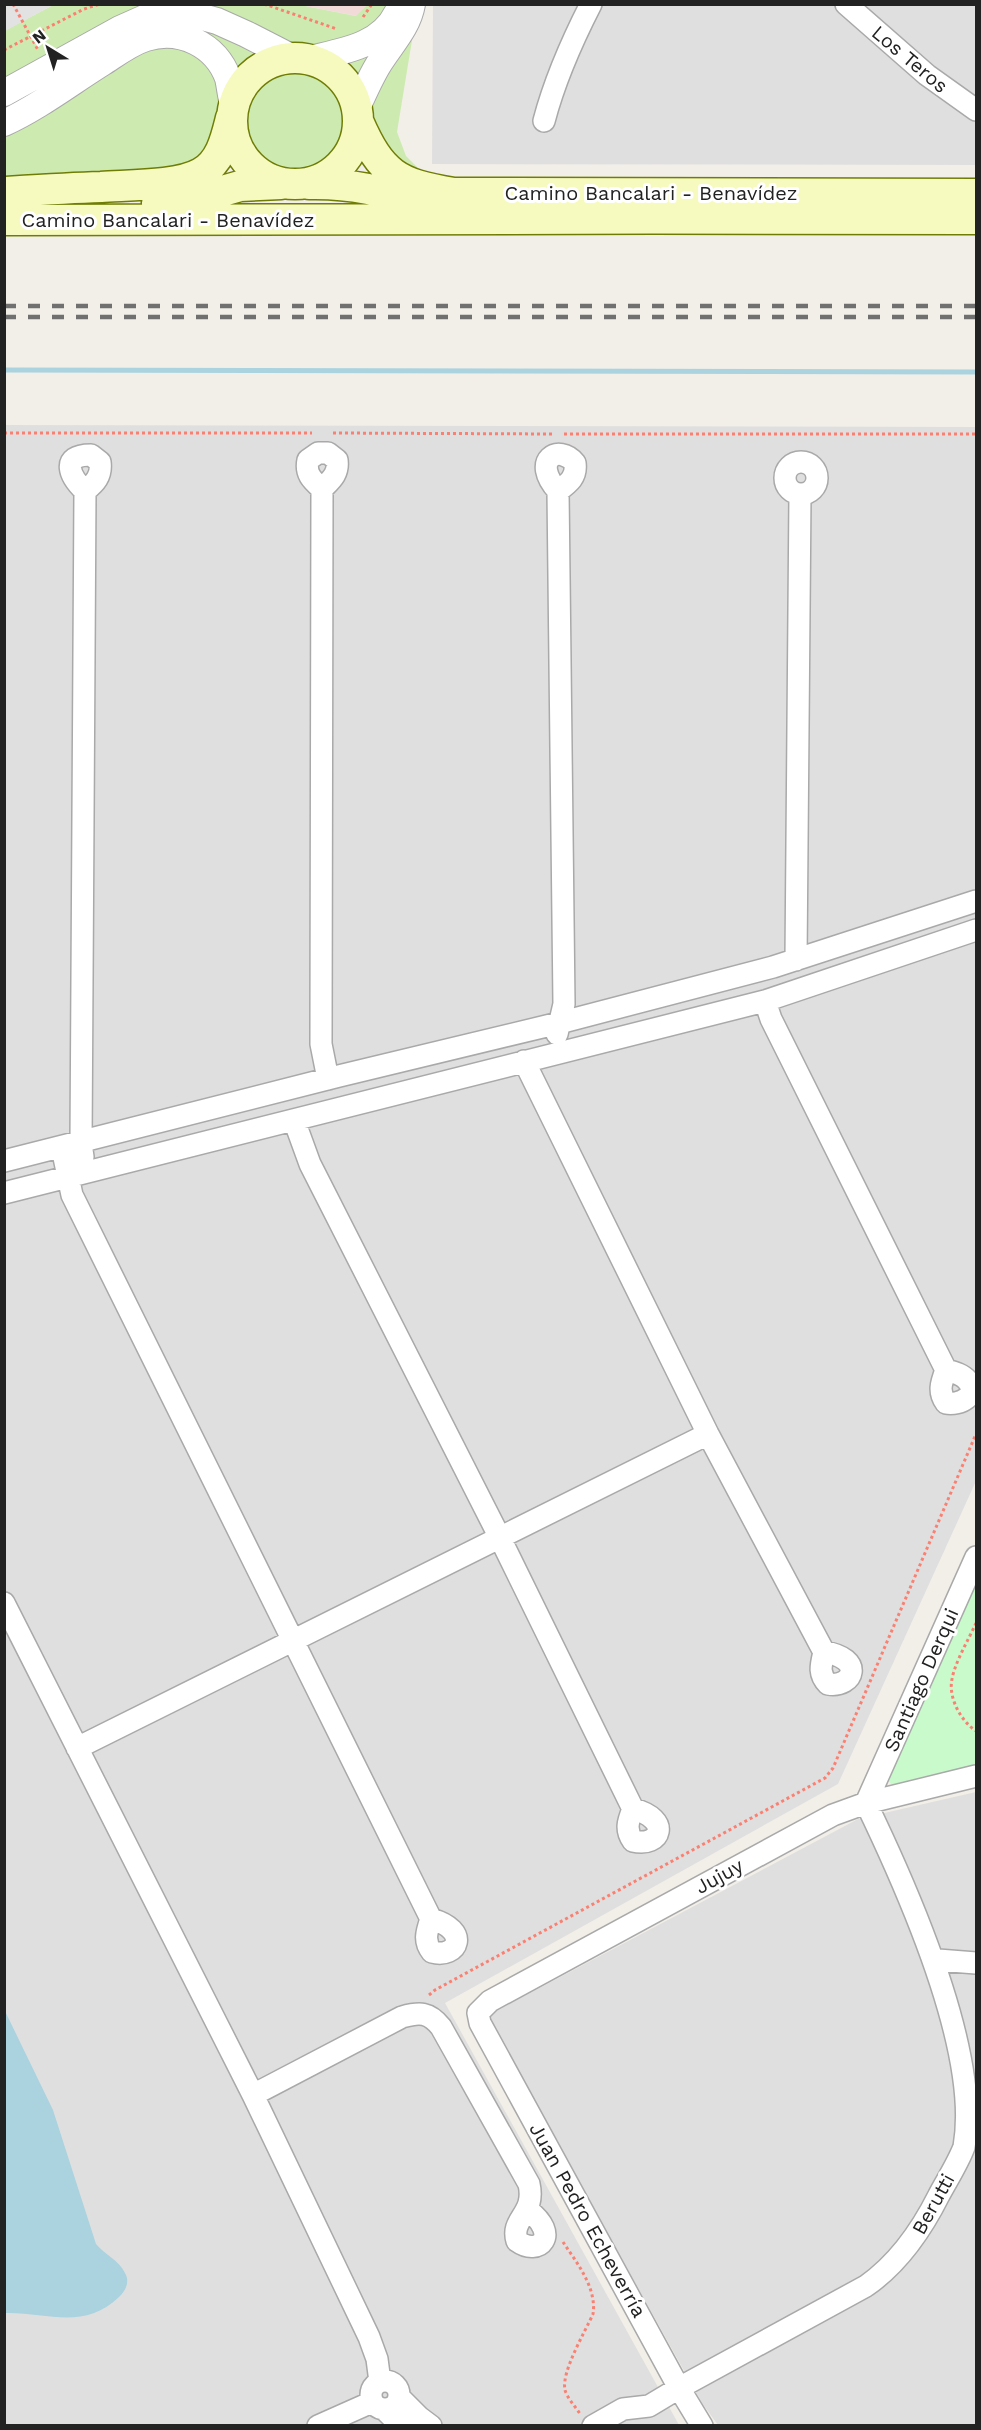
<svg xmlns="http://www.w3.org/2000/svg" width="981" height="2430" font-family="'Work Sans',sans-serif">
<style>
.residential{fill:#e0dfdf}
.commercial{fill:#f2dad9}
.grass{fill:#cdebb0}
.park{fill:#c8facc}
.parking{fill:#e2e2e2}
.water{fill:#aad3df}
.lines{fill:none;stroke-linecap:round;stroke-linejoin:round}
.stream{stroke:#aad3df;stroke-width:5}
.minor-casing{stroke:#a9a9a9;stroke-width:24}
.tertiary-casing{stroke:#a9a9a9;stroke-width:28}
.secondary-casing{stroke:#707d05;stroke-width:33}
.path{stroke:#fa8072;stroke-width:3;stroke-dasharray:3 3;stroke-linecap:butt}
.minor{stroke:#fff;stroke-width:21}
.tertiary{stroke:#fff;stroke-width:26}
.secondary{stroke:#f7fabf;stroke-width:30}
.rail{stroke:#707070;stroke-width:4.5;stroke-dasharray:12 12;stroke-linecap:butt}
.labels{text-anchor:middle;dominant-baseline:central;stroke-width:6;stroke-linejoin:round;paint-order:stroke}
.street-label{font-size:20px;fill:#222;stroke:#fff}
</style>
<rect width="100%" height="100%" fill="#f2efe9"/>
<path class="residential" d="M433 5H976V165L432 164Z
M5 425 976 427V1481L838 1784 445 2003 679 2425 5 2426Z
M976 1792V2425H718L702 2403 487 2016 858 1819Z"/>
<path class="commercial" d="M300 5H367L357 16Z"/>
<path class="grass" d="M60 4 161 5 5 81 4 31 53 5Z
M188 5H300L356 16 367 5H395L376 31 322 45 291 43Z
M189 25 223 34 260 53 239 74 187 31 5 113V108L41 88Z
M414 28 397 132 406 156 425 175 392 157 372 121V101Z
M381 45 364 80 345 60Z
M167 46C196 49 204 58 223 78L220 118 197 164 5 187V134L131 59 150 49Z
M242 121a53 53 0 1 1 106 0a53 53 0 1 1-106 0Z"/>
<path class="park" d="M976 1571V1768L893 1786 887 1779Z"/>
<path class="parking" d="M5 4H53V5L5 31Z"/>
<path class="water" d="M4 2009 53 2110 96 2244C104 2254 119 2260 125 2273 130 2282 126 2290 119 2297 84 2331 47 2312 5 2313Z"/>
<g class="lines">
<path class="stream" d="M4 370 976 372"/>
<g class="minor-casing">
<path id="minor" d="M846 4 927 75 976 110
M544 121C555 79 571 43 591 4
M785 478a16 16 0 1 1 32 0a16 16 0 1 1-32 0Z
M322 489C331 480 339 474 337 460L328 453H318L308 460C305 474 312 480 322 489L321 1044 328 1079
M796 960 800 494
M765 1001 771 1019 946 1370C941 1383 938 1392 946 1403 959 1406 981 1395 967 1380 962 1374 953 1372 946 1370
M557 1034 564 1004 558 491C530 460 559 443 575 463 577 477 569 483 558 491
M524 1061 708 1434 824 1652C821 1665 818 1674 828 1684 854 1688 865 1658 824 1652
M294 1120 310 1164 500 1538 633 1809C628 1821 625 1830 633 1841 661 1848 672 1819 633 1809
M62 1148 72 1195 431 1919C427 1931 423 1941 432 1952 458 1959 471 1930 431 1919
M83 1157 81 1143 85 491C95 483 102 476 100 462L91 455C59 455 70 477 85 491
M4 1161 339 1076 559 1023 773 967 976 901
M4 1193 765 1001 976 930
M4 1603 253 2095 369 2337 377 2359 380 2382
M77 1748 708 1434
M938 1960 976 1963
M253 2095 402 2017C420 2012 429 2012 441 2027L529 2184C536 2215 510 2218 517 2241 539 2257 561 2235 528 2210
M371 2395a14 14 0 1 1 28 0a14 14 0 1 1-28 0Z
M399 2397 419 2417 431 2426
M384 2409 401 2426
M318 2426 372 2402
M593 2426 623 2409 649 2406 679 2388 866 2286C899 2263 921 2231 939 2195 947 2180 958 2163 964 2147 981 2052 907 1888 866 1803L976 1557
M702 2426 679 2388 480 2023 478 2013 490 2001 833 1815 866 1803 976 1776"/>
</g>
<g class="tertiary-casing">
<path id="tertiary" d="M310 59C343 51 381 46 397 13
M4 93 120 29 147 17 161 14 195 15 217 21 246 34 291 57
M357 108C364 92 371 76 380 62 392 43 408 27 412 4
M4 123C39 107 70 83 102 63 116 54 130 43 146 38 180 27 216 45 228 78 230 87 231 97 233 105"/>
</g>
<g class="secondary-casing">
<path id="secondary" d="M232 121a63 63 0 1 1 126 0a63 63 0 1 1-126 0Z
M358 121C381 174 397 184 454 193L976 194
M309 184C352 183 382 191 423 204
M4 192C37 190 69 188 101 187 128 185 179 186 201 173 221 162 226 138 231 118
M157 203 198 198 240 186 281 184
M4 220C329 219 652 218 976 219"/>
</g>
<path class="path" d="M13 4 38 50
M264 4 337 29
M363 17 372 4
M4 50 84 9 100 4
M4 433H312
M333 433 555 434
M564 434H976
M976 1623C969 1639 955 1662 952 1679 948 1698 961 1721 976 1731
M429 1995 435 1990 825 1778 833 1768 976 1434
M563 2242C577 2263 597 2288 593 2314 585 2332 561 2372 565 2390 567 2398 576 2407 580 2414"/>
<use href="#minor" class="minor"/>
<use href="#tertiary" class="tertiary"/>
<use href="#secondary" class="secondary"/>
<path class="rail" d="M4 306H976
M4 317H976"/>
</g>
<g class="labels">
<g class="street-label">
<text transform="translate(910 59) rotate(40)">Los Teros</text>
<text x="651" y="193">Camino Bancalari - Benavídez</text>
<text x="168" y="220">Camino Bancalari - Benavídez</text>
<text transform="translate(921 1680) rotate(-66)">Santiago Derqui</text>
<text transform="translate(719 1876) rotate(-29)">Jujuy</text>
<text transform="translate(933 2204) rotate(-61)">Berutti</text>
<text transform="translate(588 2220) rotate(61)">Juan Pedro Echeverría</text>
</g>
</g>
<rect width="981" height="2430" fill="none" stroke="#222222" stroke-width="12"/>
<g transform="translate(48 48) rotate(322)" stroke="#ffffff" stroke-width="4.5" paint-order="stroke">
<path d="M0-4.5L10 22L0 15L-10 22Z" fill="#222222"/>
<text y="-9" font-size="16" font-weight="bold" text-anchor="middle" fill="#222222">N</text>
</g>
</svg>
